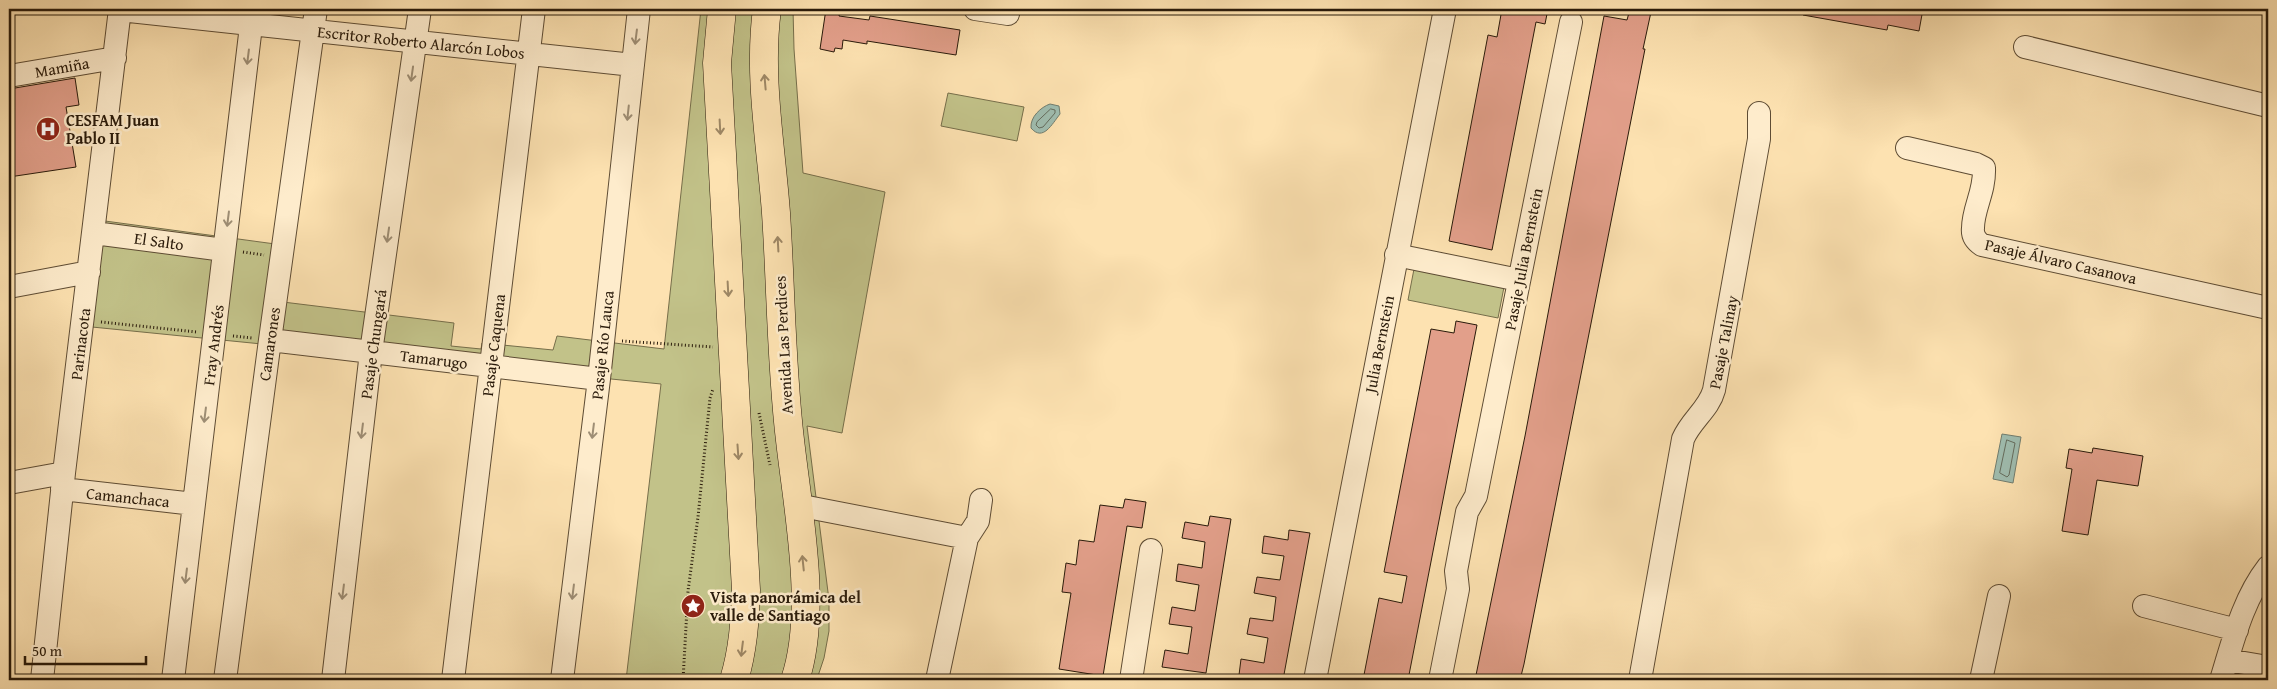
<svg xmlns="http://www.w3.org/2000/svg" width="2277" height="689" font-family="'Gentium Book Plus',serif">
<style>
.green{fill:#c2c289;stroke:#766e4a}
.water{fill:#9fbdb0;stroke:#707c6e}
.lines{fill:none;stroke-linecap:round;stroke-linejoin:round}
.shore{stroke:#646c5d;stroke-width:1}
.building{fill:#e29f8a;stroke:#291a0a}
.minor-casing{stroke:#5e4c34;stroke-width:24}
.major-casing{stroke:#291a0a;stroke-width:29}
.path{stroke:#291a0a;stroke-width:3;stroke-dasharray:1 2.5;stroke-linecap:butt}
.minor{stroke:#feeccc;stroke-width:22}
.major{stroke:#fde2b1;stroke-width:28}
.oneway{stroke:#9e8e75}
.oneway2{stroke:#9e8866}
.labels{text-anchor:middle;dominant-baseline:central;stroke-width:5;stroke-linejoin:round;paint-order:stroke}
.street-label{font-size:16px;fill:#291a0a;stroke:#feeccc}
.poi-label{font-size:16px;font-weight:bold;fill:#291a0a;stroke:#feeccc;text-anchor:start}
</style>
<rect width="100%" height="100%" fill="#fde2b1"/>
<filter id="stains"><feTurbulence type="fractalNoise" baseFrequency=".004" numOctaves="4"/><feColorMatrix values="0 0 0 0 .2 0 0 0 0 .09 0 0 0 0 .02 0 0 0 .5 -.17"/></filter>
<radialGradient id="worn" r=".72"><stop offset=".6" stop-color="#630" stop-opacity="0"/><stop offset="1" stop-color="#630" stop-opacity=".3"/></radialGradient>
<path class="green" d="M701 9H793L794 49 803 173 885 192 842 433 807 426 829 600V631L824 658 817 679 820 680H626L661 384 92 327 105 221 290 246 283 302 454 323 451 346 481 349 482 343 553 350 557 336 664 349Z
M948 93 1024 107 1017 141 941 126Z
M1414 269 1504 287 1498 318 1408 300Z"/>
<path class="water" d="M1050 104 1059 106 1060 114C1052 124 1043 142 1031 128 1030 117 1041 107 1050 104Z
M2002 434 2021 437 2013 483 1993 479Z"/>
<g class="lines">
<path class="shore" d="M1051 109 1055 110V113L1043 127 1039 128 1036 125 1037 122Z
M2007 440 2015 443 2009 475 2007 477 2000 473Z"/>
</g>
<path class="building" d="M826 9H840L839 16 869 20 870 16 960 30 956 55 867 41V44L843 40 842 49 835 48 834 52 820 49Z
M1502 9H1548L1545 24 1536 22 1492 250 1449 241 1488 35 1497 37Z
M1630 9 1651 12 1643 49H1645L1524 664 1520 680H1475L1525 436 1604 16 1627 20Z
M1803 9H1923L1919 31 1888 25 1887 30 1803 15Z
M75 78 79 105 66 107 76 167 9 177V89Z
M1456 321 1477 325 1408 680H1363L1379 598 1402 603 1407 576 1384 572 1431 329 1454 333Z
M2093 448 2143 456 2138 486 2097 480 2088 535 2062 531 2072 469 2066 468 2069 449 2092 453Z
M1125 499 1146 502 1142 528 1127 526 1103 676 1059 669 1071 593 1062 592 1066 563 1076 565 1079 540 1094 542 1100 505 1123 508Z
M1210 516 1231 519 1206 673 1162 667 1165 650 1188 654 1192 627 1169 624 1172 607 1195 611 1199 585 1176 581 1178 564 1202 568 1205 542 1182 538 1185 522 1208 526Z
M1289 530 1310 533 1283 680 1239 675 1241 659 1264 663 1268 638 1247 634 1250 618 1273 621 1276 597 1254 593 1257 577 1280 580 1284 556 1262 553 1264 536 1288 540Z"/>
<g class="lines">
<g class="minor-casing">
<path id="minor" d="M975 9 1008 14 1009 9
M120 10 633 65
M2025 47 2268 106
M9 76 115 58
M1907 148 1976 164 1984 168C1985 192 1973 208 1973 228 1972 236 1976 241 1982 245L2268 308
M94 233 224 250
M1396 255 1519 280
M9 287 89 272
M270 340 599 379
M9 483 64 473
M62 489 194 504
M797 505 967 538
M2144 606 2237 630
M2227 660 2268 667
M42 680 64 473 120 9
M173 680 253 9
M225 680 270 340 316 9
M333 680 371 352 420 9
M453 680 534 9
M562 680 599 379 639 9
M937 680 967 538 978 521 981 500
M1131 680 1151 550
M1315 680 1445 9
M1440 680 1458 589 1456 571 1467 512 1476 496 1571 22
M1640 680 1683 439C1691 420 1709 409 1714 390L1759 139V113
M1981 680 1999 596
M2221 680C2233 641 2243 599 2268 567"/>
</g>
<g class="major-casing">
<path id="major" d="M722 9 717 63 746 590C745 621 743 650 734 680
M767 9C758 76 771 145 776 213 781 288 781 365 790 440 798 512 818 611 795 680"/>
</g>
<path class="path" d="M243 252 264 255
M101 322 197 332
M233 336 252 338
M622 341 713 347
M759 413 770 465
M683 680 688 591 698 517 710 398 713 389"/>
<use href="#minor" class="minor"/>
<use href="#major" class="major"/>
</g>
<defs><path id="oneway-shaft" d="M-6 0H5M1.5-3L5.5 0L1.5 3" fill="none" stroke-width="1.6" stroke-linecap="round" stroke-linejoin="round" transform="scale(1.25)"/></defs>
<g class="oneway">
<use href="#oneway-shaft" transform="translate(636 37) rotate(97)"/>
<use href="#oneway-shaft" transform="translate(248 57) rotate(97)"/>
<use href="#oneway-shaft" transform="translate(412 74) rotate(98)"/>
<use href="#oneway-shaft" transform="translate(628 113) rotate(96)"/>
<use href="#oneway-shaft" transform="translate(228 219) rotate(97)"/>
<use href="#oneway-shaft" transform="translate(388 235) rotate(98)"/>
<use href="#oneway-shaft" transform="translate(205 415) rotate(97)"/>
<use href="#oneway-shaft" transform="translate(362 431) rotate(97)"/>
<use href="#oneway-shaft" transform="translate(593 431) rotate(97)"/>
<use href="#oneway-shaft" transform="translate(186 576) rotate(97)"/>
<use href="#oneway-shaft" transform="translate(343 592) rotate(97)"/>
<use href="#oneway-shaft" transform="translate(573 592) rotate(97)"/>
</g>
<g class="oneway2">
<use href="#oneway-shaft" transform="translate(765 82) rotate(-95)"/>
<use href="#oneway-shaft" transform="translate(720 127) rotate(87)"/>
<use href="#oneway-shaft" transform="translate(778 244) rotate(-93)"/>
<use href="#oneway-shaft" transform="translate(728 289) rotate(87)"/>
<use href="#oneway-shaft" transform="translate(738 452) rotate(86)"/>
<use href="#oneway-shaft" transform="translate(803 563) rotate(-96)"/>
<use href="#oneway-shaft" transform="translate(742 649) rotate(97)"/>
</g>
<defs>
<g id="hospital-disc" transform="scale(1.25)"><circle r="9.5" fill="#8f2418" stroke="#feeccc"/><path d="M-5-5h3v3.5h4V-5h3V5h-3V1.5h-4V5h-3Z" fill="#fff"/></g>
<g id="sight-disc" transform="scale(1.25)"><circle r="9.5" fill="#8f2418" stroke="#feeccc"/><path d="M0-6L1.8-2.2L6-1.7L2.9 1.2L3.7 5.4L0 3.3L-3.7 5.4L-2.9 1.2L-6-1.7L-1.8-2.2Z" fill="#fff"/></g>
</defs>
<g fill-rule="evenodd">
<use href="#hospital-disc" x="48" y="129"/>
<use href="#sight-disc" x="693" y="606"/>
</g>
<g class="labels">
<g class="street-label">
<text transform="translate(421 42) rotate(6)">Escritor Roberto Alarcón Lobos</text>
<text transform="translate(62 67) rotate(-10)">Mamiña</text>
<text transform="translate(159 241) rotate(8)">El Salto</text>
<text transform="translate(1523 259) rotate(-79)">Pasaje Julia Bernstein</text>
<text transform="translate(2061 261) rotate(13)">Pasaje Álvaro Casanova</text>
<text transform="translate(1723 342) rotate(-79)">Pasaje Talinay</text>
<text transform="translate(80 344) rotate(-83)">Parinacota</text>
<text transform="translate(269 344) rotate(-82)">Camarones</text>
<text transform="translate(373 344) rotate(-82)">Pasaje Chungará</text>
<text transform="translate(1379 344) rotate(-79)">Julia Bernstein</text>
<text transform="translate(213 345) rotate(-83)">Fray Andrés</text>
<text transform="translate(493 345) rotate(-83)">Pasaje Caquena</text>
<text transform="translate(602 345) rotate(-84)">Pasaje Río Lauca</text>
<text transform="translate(783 345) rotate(-93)">Avenida Las Perdices</text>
<text transform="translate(434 359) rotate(7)">Tamarugo</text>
<text transform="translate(128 497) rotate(6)">Camanchaca</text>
</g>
<g class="poi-label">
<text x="66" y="120">CESFAM Juan<tspan x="66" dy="18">Pablo II</tspan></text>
<text x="710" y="597">Vista panorámica del<tspan x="710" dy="18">valle de Santiago</tspan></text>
</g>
</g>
<rect width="2277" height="689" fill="none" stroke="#fde2b1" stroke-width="30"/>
<rect x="10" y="10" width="2257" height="669" fill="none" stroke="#291a0a" stroke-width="2.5"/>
<rect x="15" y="15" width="2247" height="659" fill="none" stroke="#291a0a"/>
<path d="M25 656v8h121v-8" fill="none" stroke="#291a0a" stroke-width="2.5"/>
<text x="32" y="656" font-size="15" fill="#291a0a" stroke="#feeccc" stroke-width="4" paint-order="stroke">50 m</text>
<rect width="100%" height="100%" filter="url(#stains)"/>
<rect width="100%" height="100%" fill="url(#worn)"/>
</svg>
